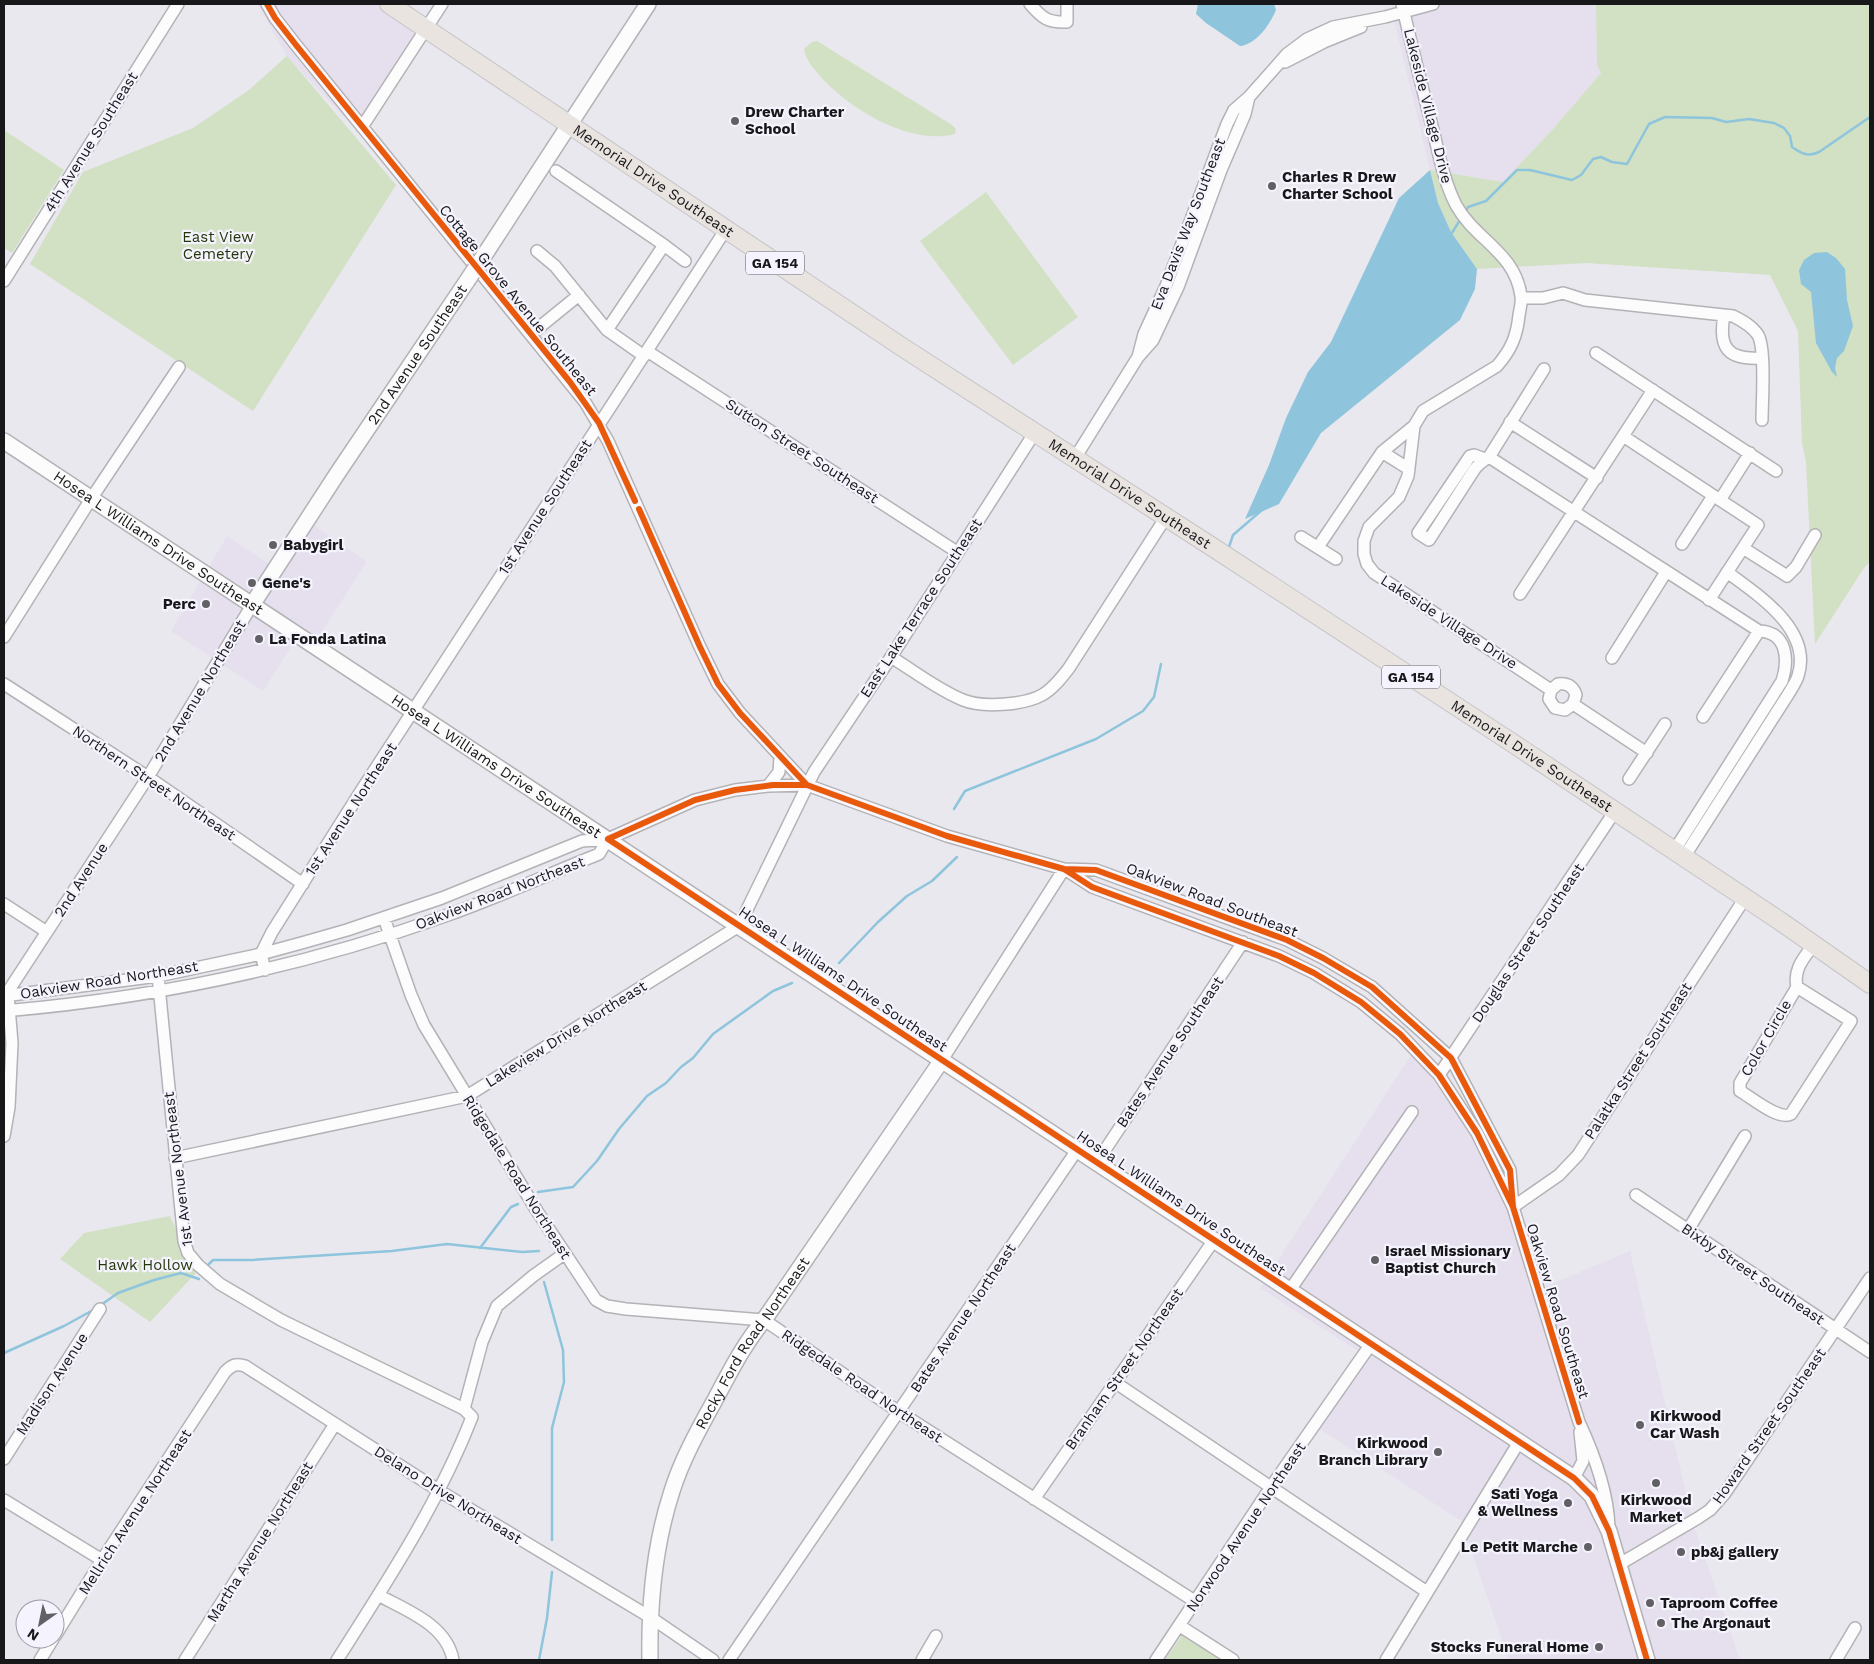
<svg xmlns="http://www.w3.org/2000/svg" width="1874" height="1664" font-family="'Work Sans',sans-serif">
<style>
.commercial{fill:#e6e0ee}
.green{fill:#d2e0c4}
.water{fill:#8ec5dc}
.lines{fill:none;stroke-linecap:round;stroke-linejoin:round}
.stream{stroke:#8ec5dc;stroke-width:2.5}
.street-casing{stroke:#b3b2b6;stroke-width:14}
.secondary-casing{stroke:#b3b2b6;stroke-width:18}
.primary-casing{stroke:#c4c4c7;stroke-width:20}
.street{stroke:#fcfcfc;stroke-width:11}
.secondary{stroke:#fcfcfc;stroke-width:15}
.primary{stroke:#eae4e1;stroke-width:18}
.secondary-bridge-casing{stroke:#b3b2b6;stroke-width:18;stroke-linecap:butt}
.secondary-bridge{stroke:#fcfcfc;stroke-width:15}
.cycleway-casing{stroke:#f5f3fd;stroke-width:9}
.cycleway{stroke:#e8590c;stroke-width:6}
.poi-dot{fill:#616165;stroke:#f5f3fd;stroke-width:2}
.labels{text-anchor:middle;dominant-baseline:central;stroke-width:4.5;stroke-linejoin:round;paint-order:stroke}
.shield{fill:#f5f3fd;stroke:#5a5a5f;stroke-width:1}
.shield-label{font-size:14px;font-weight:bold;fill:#18181b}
.street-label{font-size:15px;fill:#18181b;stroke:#f5f3fd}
.poi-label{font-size:15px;font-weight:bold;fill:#18181b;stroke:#f5f3fd;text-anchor:start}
.park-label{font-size:15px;fill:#25370a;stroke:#f5f3fd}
</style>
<rect width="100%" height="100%" fill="#e9e8ee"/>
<path class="commercial" d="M257 4H380L421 32 356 130 287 56Z
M1420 4H1596L1597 65 1601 73 1553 129 1503 182 1430 170 1392 12Z
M308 521 367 562 313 645 298 636 263 691 171 631 227 536 277 569Z
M1413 1052 1510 1190 1530 1293 1630 1251 1693 1523 1740 1660H1509L1461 1521 1312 1424 1361 1353 1260 1288Z"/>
<path class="green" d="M1596 4H1870V559L1868 564 1864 568 1815 644 1806 462 1802 443 1798 331 1770 275 1586 263 1477 269 1451 232 1438 203 1430 170 1503 182 1553 129 1601 73 1597 65Z
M817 41 952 125 956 129 955 134C909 146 848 108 819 75 813 68 805 58 804 49L812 42Z
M287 56 396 185 253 411 30 264 83 172 193 128 249 90Z
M4 130 64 170 12 253 4 248Z
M986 192 1078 317 1013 365 920 241Z
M170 1216 196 1273 150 1322 60 1259 84 1233Z
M1183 1634 1221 1660H1165Z"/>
<path class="water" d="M1198 4H1274L1276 10C1270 24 1257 44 1240 46L1206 23 1196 14Z
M1430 170 1438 203 1451 232 1477 269 1475 289 1460 320 1321 433 1279 504 1245 519 1269 465 1286 418 1308 372 1331 342 1399 198Z
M1827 252 1836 258 1845 269 1847 300 1853 326 1844 351 1837 358 1835 368 1837 377 1832 372 1816 343 1811 292 1801 284 1799 270 1804 260 1814 253Z"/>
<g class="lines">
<path class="stream" d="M1465 213 1468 207 1486 201 1517 170H1530L1572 180 1581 175 1593 159 1601 157 1612 162 1627 164 1649 124 1665 117 1712 118 1726 122 1749 119 1774 123 1784 128 1790 136 1792 147C1802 154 1808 157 1819 152L1870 117
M1450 236 1460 220
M1229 547 1233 535 1262 510
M954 809 965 791 1096 739 1143 711 1154 697 1161 664
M839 963 878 922 907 896 932 881 957 857
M538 1192 573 1187 597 1161 619 1129 647 1096 666 1083 681 1067 693 1058 713 1034 773 991 792 983
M480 1248 511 1207 518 1204
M208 1265 213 1260H251L392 1251 447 1244 522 1252 539 1251
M544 1282 563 1350 564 1382 552 1428V1540
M101 1305 118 1293 154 1280 181 1273 199 1279
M4 1353 64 1326 95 1309
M539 1660 547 1618 552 1572"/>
<g class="street-casing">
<path id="street" d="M267 4 275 18 296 45 585 402 608 441 700 647 718 684 740 713 807 785
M1030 4C1042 18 1048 23 1067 22V4
M1285 62 1324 42 1361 27
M362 127 442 4
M556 171 664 245 685 261
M537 251 555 266 607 330 644 356
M4 281 178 4
M1522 298H1543L1563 293 1585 300 1733 316C1743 321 1752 326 1758 335 1766 349 1762 402 1762 420
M1724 315C1718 348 1728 360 1761 358
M607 330 664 245
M531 334 579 295
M647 351 957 552
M1596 353 1776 471
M1138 357 1144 334 1166 286 1227 124 1234 110 1249 97 1287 54 1307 39 1333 27 1385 17 1433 4
M1544 369 1489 457 1759 631C1787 632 1789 659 1782 681L1674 851
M1510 422 1597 478
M1414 426 1408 476 1399 497 1369 527 1364 541V554L1367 564 1374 573 1551 690 1549 699 1555 708 1565 710 1573 704 1647 753
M1623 436 1758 525 1709 600
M1382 452 1409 469
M1075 458 1138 357 1153 340 1178 287 1221 170 1245 114 1249 97
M1485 459 1474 455 1470 456 1418 533 1429 540 1474 470C1478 464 1483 461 1489 457
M1720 500 1750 453
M1301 537 1336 559
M1682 544 1713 496
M1318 547 1382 452 1414 426 1423 411 1497 366C1511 350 1517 336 1519 315 1520 309 1522 302 1521 296 1515 252 1475 240 1456 205 1443 180 1438 149 1431 122 1421 83 1411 43 1402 4
M1743 548 1787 576 1796 567 1815 535
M1520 594 1653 390
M4 637 91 499 179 367
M891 657C914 671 938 690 963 700 982 708 1024 705 1042 695 1053 689 1062 677 1069 668L1166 517
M1612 658 1666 572
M4 684 148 777 303 884
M1551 690 1558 684C1567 683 1573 686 1576 695L1573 704
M1703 717 1759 631
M1629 779 1665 724
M768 786 779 772 780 757
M1684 857 1789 693C1792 688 1796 682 1798 676 1813 630 1758 595 1727 572
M1066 870 1092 887 1279 956 1314 973 1361 1002 1400 1034 1439 1075 1477 1133 1513 1207 1579 1422C1594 1454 1608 1492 1609 1528
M4 904 47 932
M384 918 411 995 424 1025 537 1211 596 1300 607 1306 626 1309 764 1320 899 1412 1196 1602
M265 970 261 954 272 932 361 791 726 229
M158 976 184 1241 188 1253 198 1265 220 1284 281 1320 464 1409
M1797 987 1851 1021 1791 1114C1779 1121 1752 1098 1740 1091V1083L1797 987C1793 969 1804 958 1814 944
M4 996 158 976 261 954 305 942 347 930 442 898 582 841 608 839 695 800 735 790 768 786 807 785 947 836 1064 869 1096 870 1287 940 1323 958 1372 987 1451 1058 1510 1170 1513 1207
M4 1011C156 998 303 967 448 915 499 897 549 874 599 854L608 839
M942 1060 1064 869
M1439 1075 1615 811
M4 1136 9 1107 12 1043 8 995 9 990 148 777 252 605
M175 1158 467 1096 739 926 814 772 891 657 1035 432
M1097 1162 1243 942
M1636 1195 1870 1352
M1513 1207 1559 1175 1578 1155 1745 898
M1688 1230 1745 1136
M1290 1290 1412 1112
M1116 1383 1427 1592
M4 1459 100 1309
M1574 1478 1583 1461 1580 1432
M1034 1499 1214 1240
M4 1500 102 1560
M1618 1565 1698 1518 1710 1510 1725 1493 1870 1278
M378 1595C406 1610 447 1625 453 1660
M1180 1626 1233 1660
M55 1636 102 1560 225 1372C232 1365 236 1363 245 1366L438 1490 650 1617 713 1660
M40 1660 53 1639
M185 1660 335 1424
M337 1660C387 1582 438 1504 472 1417L464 1409 482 1342 497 1306 533 1276 564 1254
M729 1660 1077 1150
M922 1660 936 1636
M1156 1660 1271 1487 1371 1344
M1386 1660 1519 1442
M1836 1660 1855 1628"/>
</g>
<g class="secondary-casing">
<g id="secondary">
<path d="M487 251 648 4"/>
<path id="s1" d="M4 441 1574 1478 1592 1496 1609 1531 1647 1660"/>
<path id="s2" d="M252 605 337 474 467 281"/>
<path id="s3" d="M650 1660C649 1602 654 1546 672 1491 682 1459 700 1427 716 1398 731 1370 744 1344 764 1320L942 1060"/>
</g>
</g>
<g class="primary-casing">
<g id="primary">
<path id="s4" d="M389 4 902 347 1217 550 1511 742 1780 921 1870 984"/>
</g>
</g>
<use href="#street" class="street"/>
<use href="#secondary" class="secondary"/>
<use href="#primary" class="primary"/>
<g class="secondary-bridge-casing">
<path id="secondary-bridge" d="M467 281 487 251"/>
</g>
<use href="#secondary-bridge" class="secondary-bridge"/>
<g class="cycleway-casing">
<path id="cycleway" d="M267 4 275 18 296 45 570 382 599 423 635 501
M639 509 700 647 718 684 740 713 807 785
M608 839 1574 1478 1592 1496 1609 1531 1647 1660
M608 839 695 800 735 790 773 785H807L947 836 1064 869 1096 870 1287 940 1323 958 1372 987 1451 1058 1510 1170 1513 1207
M1064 869 1092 887 1279 956 1314 973 1361 1002 1400 1034 1439 1075 1477 1133 1513 1207 1579 1422"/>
</g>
<use href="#cycleway" class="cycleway"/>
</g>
<g class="poi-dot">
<circle cx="735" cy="121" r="5"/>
<circle cx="1272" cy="186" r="5"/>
<circle cx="273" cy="545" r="5"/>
<circle cx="252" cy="583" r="5"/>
<circle cx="206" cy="604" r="5"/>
<circle cx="259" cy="639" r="5"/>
<circle cx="1375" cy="1260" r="5"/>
<circle cx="1640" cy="1425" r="5"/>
<circle cx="1438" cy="1452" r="5"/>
<circle cx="1656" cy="1483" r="5"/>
<circle cx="1568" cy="1503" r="5"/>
<circle cx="1588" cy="1547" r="5"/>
<circle cx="1681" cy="1552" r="5"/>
<circle cx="1650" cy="1603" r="5"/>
<circle cx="1661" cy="1623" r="5"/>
<circle cx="1599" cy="1647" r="5"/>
</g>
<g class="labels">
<g class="shield">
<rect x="746" y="251.5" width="58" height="23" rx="4"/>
<rect x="1382" y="665.5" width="58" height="23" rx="4"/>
</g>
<g class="shield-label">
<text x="775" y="263">GA 154</text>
<text x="1411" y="677">GA 154</text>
</g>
<g class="street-label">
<text transform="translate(1428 106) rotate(76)">Lakeside Village Drive</text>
<text transform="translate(91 142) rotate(-58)">4th Avenue Southeast</text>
<text stroke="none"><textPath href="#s4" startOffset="318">Memorial Drive Southeast</textPath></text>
<text transform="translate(1188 224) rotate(-69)">Eva Davis Way Southeast</text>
<text transform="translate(518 300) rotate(51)">Cottage Grove Avenue Southeast</text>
<text stroke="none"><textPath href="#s2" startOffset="300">2nd Avenue Southeast</textPath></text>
<text transform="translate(802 451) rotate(33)">Sutton Street Southeast</text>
<text stroke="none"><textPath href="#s4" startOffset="888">Memorial Drive Southeast</textPath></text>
<text transform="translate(545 507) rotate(-57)">1st Avenue Southeast</text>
<text stroke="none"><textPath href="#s1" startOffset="185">Hosea L Williams Drive Southeast</textPath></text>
<text transform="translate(921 608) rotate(-57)">East Lake Terrace Southeast</text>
<text transform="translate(1449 622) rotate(33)">Lakeside Village Drive</text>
<text transform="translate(200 691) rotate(-59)">2nd Avenue Northeast</text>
<text stroke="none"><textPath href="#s4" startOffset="1368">Memorial Drive Southeast</textPath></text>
<text stroke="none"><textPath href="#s1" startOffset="590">Hosea L Williams Drive Southeast</textPath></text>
<text transform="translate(154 783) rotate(34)">Northern Street Northeast</text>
<text transform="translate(351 809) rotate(-57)">1st Avenue Northeast</text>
<text transform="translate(81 880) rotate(-57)">2nd Avenue</text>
<text transform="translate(500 893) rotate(-21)">Oakview Road Northeast</text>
<text transform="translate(1212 900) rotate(21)">Oakview Road Southeast</text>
<text transform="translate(1528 943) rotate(-56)">Douglas Street Southeast</text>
<text transform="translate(843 979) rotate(34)">Hosea L Williams Drive Southeast</text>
<text transform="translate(109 980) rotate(-9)">Oakview Road Northeast</text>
<text transform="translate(566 1034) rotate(-32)">Lakeview Drive Northeast</text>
<text transform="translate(1766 1038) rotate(-60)">Color Circle</text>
<text transform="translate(1170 1052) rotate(-56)">Bates Avenue Southeast</text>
<text transform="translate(1638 1061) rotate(-57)">Palatka Street Southeast</text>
<text transform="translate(178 1169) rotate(-97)">1st Avenue Northeast</text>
<text transform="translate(517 1177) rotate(58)">Ridgedale Road Northeast</text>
<text transform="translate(1181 1203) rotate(34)">Hosea L Williams Drive Southeast</text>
<text transform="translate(1753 1274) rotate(34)">Bixby Street Southeast</text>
<text transform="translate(1558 1311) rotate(73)">Oakview Road Southeast</text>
<text transform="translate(963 1318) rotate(-56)">Bates Avenue Northeast</text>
<text stroke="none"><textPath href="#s3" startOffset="340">Rocky Ford Road Northeast</textPath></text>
<text transform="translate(1124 1369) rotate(-55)">Branham Street Northeast</text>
<text transform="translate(52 1384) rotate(-57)">Madison Avenue</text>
<text transform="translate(862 1386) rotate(34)">Ridgedale Road Northeast</text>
<text transform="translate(1769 1426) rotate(-55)">Howard Street Southeast</text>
<text transform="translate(448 1495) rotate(32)">Delano Drive Northeast</text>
<text transform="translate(135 1512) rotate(-57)">Mellrich Avenue Northeast</text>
<text transform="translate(1246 1527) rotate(-56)">Norwood Avenue Northeast</text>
<text transform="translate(260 1542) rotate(-58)">Martha Avenue Northeast</text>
</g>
<g class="poi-label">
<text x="745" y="112">Drew Charter<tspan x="745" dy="17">School</tspan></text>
<text x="1282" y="177">Charles R Drew<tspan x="1282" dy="17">Charter School</tspan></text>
<text x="283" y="545">Babygirl</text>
<text x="262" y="583">Gene's</text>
<text x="196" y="604" text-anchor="end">Perc</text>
<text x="269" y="639">La Fonda Latina</text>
<text x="1385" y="1251">Israel Missionary<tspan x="1385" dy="17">Baptist Church</tspan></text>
<text x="1650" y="1416">Kirkwood<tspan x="1650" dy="17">Car Wash</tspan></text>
<text x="1428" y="1443" text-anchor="end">Kirkwood<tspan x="1428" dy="17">Branch Library</tspan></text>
<text x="1558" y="1494" text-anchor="end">Sati Yoga<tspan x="1558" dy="17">&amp; Wellness</tspan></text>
<text x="1656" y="1500" text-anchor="middle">Kirkwood<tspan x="1656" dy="17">Market</tspan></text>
<text x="1578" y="1547" text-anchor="end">Le Petit Marche</text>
<text x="1691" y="1552">pb&amp;j gallery</text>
<text x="1660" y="1603">Taproom Coffee</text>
<text x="1671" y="1623">The Argonaut</text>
<text x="1589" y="1647" text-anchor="end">Stocks Funeral Home</text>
</g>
<g class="park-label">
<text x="218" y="237">East View<tspan x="218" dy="17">Cemetery</tspan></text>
<text x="145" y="1265">Hawk Hollow</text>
</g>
</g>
<rect width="1874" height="1664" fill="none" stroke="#18181b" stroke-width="10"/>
<g transform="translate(40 1624) rotate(213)"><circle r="24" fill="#f5f3fd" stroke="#9d9ba3"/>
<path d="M0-4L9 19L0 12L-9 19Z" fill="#616165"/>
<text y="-8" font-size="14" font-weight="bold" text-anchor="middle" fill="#18181b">N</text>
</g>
</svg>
